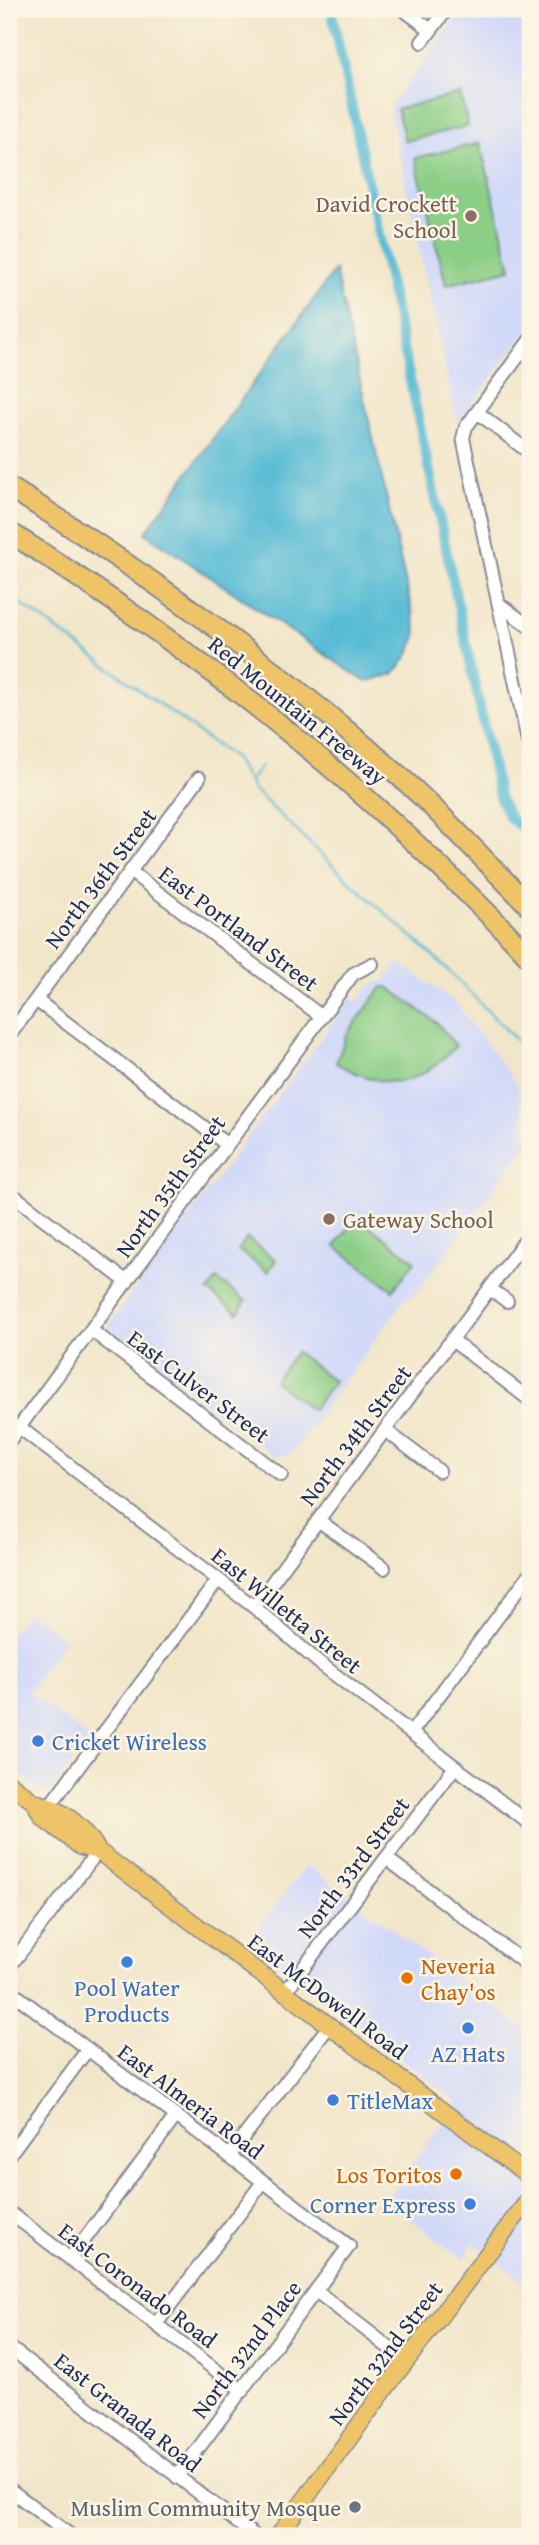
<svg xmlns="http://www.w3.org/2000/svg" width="539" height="2545" font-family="'Gentium Book Plus',serif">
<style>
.built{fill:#d1d9f9}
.grass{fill:url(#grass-tufts);stroke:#537e72;stroke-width:2}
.pitch{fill:#8bce86;stroke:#537e72;stroke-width:2}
.water{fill:#57bbd5;stroke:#39759a;stroke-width:2}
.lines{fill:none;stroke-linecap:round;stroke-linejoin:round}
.stream{stroke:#57bbd5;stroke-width:2.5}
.canal{stroke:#57bbd5;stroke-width:10}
.minor-casing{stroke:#868a94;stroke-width:16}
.major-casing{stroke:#868a94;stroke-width:19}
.highway-casing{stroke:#868a94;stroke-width:23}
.minor{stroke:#fff;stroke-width:12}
.major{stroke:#efc469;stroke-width:16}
.highway{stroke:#efc469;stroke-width:19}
.education-dot{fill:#8d6e63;stroke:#fcf5e5;stroke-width:2.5}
.shop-dot{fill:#3f7fe0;stroke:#fcf5e5;stroke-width:2.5}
.food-dot{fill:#e8710a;stroke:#fcf5e5;stroke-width:2.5}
.worship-dot{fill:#6b7280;stroke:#fcf5e5;stroke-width:2.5}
.labels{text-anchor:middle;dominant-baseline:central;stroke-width:5;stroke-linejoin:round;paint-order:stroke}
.education-label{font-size:23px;fill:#785e54;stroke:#fcf5e5;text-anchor:end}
.street-label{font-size:23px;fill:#1b2f5e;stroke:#fcf5e5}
.shop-label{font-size:23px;fill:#366cbe;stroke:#fcf5e5;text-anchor:start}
.food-label{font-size:23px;fill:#c56008;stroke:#fcf5e5;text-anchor:start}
.worship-label{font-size:23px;fill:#5b616d;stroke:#fcf5e5;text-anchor:end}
</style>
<defs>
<pattern id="grass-tufts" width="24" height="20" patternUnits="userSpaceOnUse" patternTransform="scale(1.75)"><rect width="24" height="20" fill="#8bce86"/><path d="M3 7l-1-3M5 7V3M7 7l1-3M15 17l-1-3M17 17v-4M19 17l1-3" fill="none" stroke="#77b176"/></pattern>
</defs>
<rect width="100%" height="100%" fill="#fcf5e5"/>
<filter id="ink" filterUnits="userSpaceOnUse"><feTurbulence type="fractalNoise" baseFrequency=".0143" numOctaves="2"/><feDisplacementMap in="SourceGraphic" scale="14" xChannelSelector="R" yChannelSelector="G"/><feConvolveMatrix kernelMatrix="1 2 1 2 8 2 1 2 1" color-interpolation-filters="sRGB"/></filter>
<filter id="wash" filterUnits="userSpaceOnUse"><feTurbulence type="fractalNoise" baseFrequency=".00686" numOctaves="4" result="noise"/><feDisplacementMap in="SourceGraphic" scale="28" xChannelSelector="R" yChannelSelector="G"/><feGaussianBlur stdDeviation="1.57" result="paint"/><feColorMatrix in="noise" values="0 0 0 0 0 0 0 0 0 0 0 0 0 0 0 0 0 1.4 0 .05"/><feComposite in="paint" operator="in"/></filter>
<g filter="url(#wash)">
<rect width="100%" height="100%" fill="#f2e6c9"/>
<path class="built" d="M463 9H530V326L457 424 389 107Z
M398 962 455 1002 517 1084 528 1142 412 1299 407 1296 291 1454 275 1457 106 1328 351 998 357 1002 372 984 384 980Z
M28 1611 65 1639 28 1692 90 1738 47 1795 9 1765V1637Z
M307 1865 530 2033V2286L473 2243 464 2260 385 2200 458 2102 247 1942Z"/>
<path class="grass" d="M247 1238 276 1260 268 1272 238 1250Z
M217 1279 246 1301 238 1313 208 1291Z"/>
<path class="pitch" d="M460 94 468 126 405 141 397 109Z
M480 143 511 269 446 285 415 158Z
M382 987H388L437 1023 456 1046C415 1090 386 1090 336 1063L347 1034Z
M357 1217 415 1261 393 1290 335 1246Z
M296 1352 334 1381 312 1410 274 1381Z"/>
<path class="water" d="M335 270 417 633 409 654 394 674 366 682 145 533Z"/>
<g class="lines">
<path class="stream" d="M9 595 235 759 254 790 345 877 440 962 530 1054
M249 782 261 766"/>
<path class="canal" d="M331 9 499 797 509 817 530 835"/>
</g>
</g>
<g filter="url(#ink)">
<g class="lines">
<g class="minor-casing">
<path id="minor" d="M403 9 431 30
M422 42 447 9
M530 340 466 427 463 438 530 750
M477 412 530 453
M499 604 530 627
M131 872 322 1017
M36 1000 226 1144
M9 1036 199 778
M9 1192 127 1282
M490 1289 507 1301
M91 1330 281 1475
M452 1340 530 1400
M19 1427 254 1607 317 1661 530 1824
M385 1430 439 1471
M9 1441 353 974 372 964
M318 1520 384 1568
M254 1607 530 1234
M411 1733 530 1574
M44 1813 218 1580
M386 1858 530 1967
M9 1967 98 1851
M9 1990 349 2246 177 2477
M285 1992 455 1767
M9 2155 88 2049
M229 2156 329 2026
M9 2212 243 2391
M70 2259 176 2116
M316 2291 406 2361
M156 2324 263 2182
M9 2347 255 2536
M9 2489 71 2536"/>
</g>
<g class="major-casing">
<path id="major" d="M9 1783 34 1802 42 1817 81 1847 98 1851 530 2177
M34 1802C61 1807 86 1828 98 1851
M278 2536 394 2377 530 2198"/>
</g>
<g class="highway-casing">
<path id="highway" d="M9 487C149 575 283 671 406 782 450 822 489 865 530 907
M9 532C164 630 309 739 440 867 471 897 502 926 530 958"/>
</g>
<use href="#minor" class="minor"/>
<use href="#major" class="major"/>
<use href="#highway" class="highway"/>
</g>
</g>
<g class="education-dot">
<circle cx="471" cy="216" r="7"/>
<circle cx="329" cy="1219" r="7"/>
</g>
<g class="shop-dot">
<circle cx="38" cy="1741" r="7"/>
<circle cx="127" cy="1962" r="7"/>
<circle cx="468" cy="2028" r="7"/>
<circle cx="333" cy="2100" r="7"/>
<circle cx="470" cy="2204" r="7"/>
</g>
<g class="food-dot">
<circle cx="407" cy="1978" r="7"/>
<circle cx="456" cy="2174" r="7"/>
</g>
<circle class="worship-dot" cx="355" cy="2507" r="7"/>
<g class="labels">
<g class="education-label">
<text x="457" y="203">David Crockett<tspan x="457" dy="26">School</tspan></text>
<text x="343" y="1219" text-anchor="start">Gateway School</text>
</g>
<g class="street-label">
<text transform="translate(298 710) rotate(39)">Red Mountain Freeway</text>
<text transform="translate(100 878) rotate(-53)">North 36th Street</text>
<text transform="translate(239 928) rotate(37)">East Portland Street</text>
<text transform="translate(170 1186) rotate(-54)">North 35th Street</text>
<text transform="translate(199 1386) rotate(37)">East Culver Street</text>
<text transform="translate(355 1435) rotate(-53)">North 34th Street</text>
<text transform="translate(287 1610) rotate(39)">East Willetta Street</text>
<text transform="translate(353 1867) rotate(-53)">North 33rd Street</text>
<text transform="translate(328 1996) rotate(37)">East McDowell Road</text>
<text transform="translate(191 2101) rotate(37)">East Almeria Road</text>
<text transform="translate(138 2285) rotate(37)">East Coronado Road</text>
<text transform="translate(246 2349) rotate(-53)">North 32nd Place</text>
<text transform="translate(385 2353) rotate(-53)">North 32nd Street</text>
<text transform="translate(128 2412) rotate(38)">East Granada Road</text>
</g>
<g class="shop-label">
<text x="52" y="1741">Cricket Wireless</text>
<text x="127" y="1987" text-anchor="middle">Pool Water<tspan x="127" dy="26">Products</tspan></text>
<text x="468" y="2053" text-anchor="middle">AZ Hats</text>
<text x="347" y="2100">TitleMax</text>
<text x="456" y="2204" text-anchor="end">Corner Express</text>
</g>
<g class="food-label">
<text x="421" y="1965">Neveria<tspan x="421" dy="26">Chay'os</tspan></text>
<text x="442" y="2174" text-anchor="end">Los Toritos</text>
</g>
<g class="worship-label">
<text x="341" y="2507">Muslim Community Mosque</text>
</g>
</g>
<rect width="539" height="2545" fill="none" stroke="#fcf5e5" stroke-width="35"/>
</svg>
